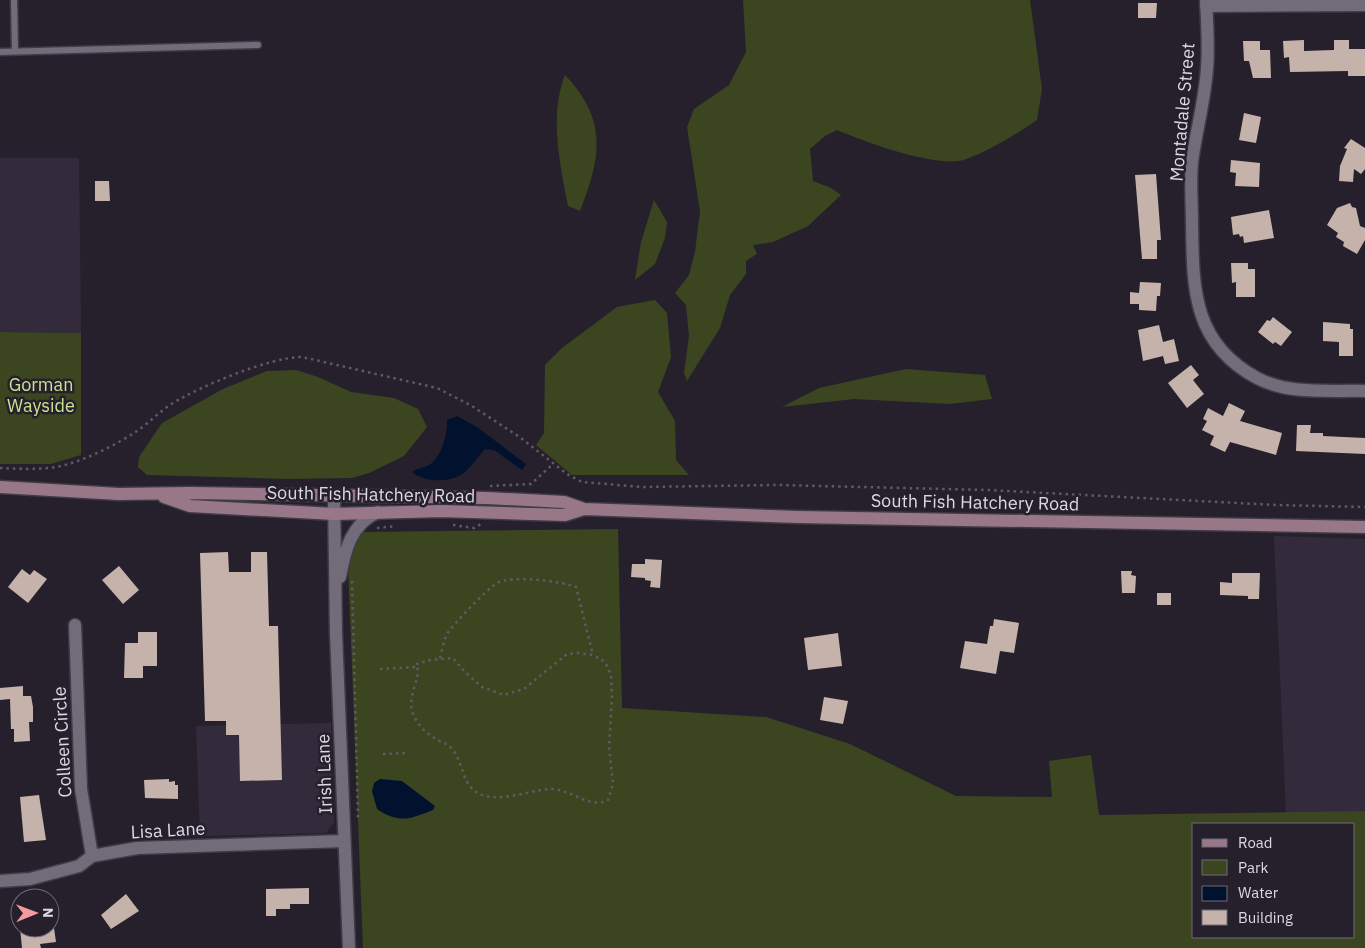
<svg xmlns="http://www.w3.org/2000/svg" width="1365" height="948" font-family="'IBM Plex Sans',sans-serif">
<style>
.built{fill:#332b3c}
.green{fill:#3b4620;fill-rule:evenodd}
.water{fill:#00122e}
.building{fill:#c5b3ab}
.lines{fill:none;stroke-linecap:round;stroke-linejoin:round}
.lane-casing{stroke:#403c45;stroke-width:9}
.street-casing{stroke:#403c45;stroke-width:15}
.secondary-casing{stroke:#403c45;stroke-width:15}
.path{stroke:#5f5a65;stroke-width:2.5;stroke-dasharray:2.5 4;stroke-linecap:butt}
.lane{stroke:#726c7a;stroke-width:6}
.street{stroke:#726c7a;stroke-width:12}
.secondary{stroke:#987888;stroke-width:12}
.labels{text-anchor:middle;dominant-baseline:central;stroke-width:5;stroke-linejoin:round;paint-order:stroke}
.street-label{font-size:18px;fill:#ddd9e2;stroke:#26202c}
.park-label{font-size:18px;fill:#c8e390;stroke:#26202c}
</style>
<rect width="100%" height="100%" fill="#26202c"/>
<path class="built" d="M0 158H79L81 333 0 332Z
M1274 536 1365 539V811L1286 814Z
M331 723 334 822 326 833 200 836 196 726Z"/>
<path class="green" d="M743 0H1030L1042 89 1037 120C1022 131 977 158 959 161 929 165 865 142 837 130L825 136 810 149 813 181 831 188 841 195 808 226 773 242 753 245 757 254 746 261V274L730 295 720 328 687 381 684 373 689 336 686 305 675 293 689 275 695 252 700 211 687 127 694 109 729 85 746 52Z
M565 75C608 120 601 157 580 211L568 206C560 165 549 115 565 75Z
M654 200 667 222 665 238 655 264 635 280 641 242Z
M655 300 667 313 671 357 658 392 675 421 676 460 689 475H572L536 445 544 433 545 365 562 348 617 307Z
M0 332 81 333V455L51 464H0Z
M906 369 985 375 992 399 950 404 854 399 782 407 819 388Z
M296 370 318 377 351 392 394 398 418 409 427 427 404 456 369 473 352 478 288 479 147 475 138 467 139 457 162 423 223 389 267 371Z
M618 529 622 708 766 717 850 744 956 796 1052 797 1049 761 1091 755 1099 815 1365 811V948H363L348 565 354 544 361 532ZM1194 824H1354V937H1194Z"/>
<path class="water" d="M457 416 477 427 526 464 522 470 494 450 485 449C478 456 470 469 461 475 447 483 424 482 412 472 417 469 421 468 427 466 442 459 447 435 447 420Z
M380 779 402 781 435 806 433 810C410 819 399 824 377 809L372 791 374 783Z"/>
<path class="building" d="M1138 3H1157L1156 18H1138Z
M1304 40V51L1334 50V40H1349V49H1365V76H1348V71L1290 72 1289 57 1284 58 1283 41Z
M1243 41H1260V50H1270L1271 78H1253L1249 61H1244Z
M1244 113 1261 117 1256 143 1239 140Z
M1351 139 1365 148V169L1361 174 1354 169 1353 182 1339 181 1340 166 1347 149 1344 148Z
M1231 160 1260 163 1259 187 1235 186 1236 173 1230 172Z
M1156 174 1161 240H1157V259H1142L1135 175Z
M95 181H109L110 201H95Z
M1350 203 1352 207 1356 208 1360 226 1365 228V240L1357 254 1343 246 1344 242 1336 237 1338 233 1327 225 1337 208Z
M1269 210 1274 238 1244 243 1243 236 1240 237 1239 234 1233 235 1231 217Z
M1231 263H1248V269H1255V297H1236V282L1232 283Z
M1140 282 1161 283 1160 296H1157L1156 311 1139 310V304H1130V292L1139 293Z
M1273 317 1292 332 1281 346 1275 342 1273 344 1258 332 1267 320 1270 321Z
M1323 322 1350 324V329H1353V356H1339V342L1323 341Z
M1159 325 1163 342 1174 339 1179 361 1165 364 1163 356 1143 361 1138 330Z
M1191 365 1199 375 1193 380 1204 394 1187 408 1168 383Z
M1229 403 1245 411 1240 421 1282 433 1276 455 1230 442 1225 452 1210 445 1214 436 1202 430 1207 421 1203 419 1208 408 1223 416Z
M1297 425H1311L1310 433H1323V436L1365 438V454L1296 451Z
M228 552 229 572H251V552H267L269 626H278L282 780 240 781 239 735H226V721H205L200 553Z
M645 559 662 560 660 588 650 587 651 581 645 580V578L631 577 632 564H645Z
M119 566 139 590 123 604 102 580Z
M22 569 30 575 34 570 47 579 28 603 8 587Z
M1121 571H1132L1131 575 1136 576 1135 593H1122Z
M1232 573H1260L1259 599H1248V596L1220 595V582L1232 583Z
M1157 593H1171V605H1157Z
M994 619 1019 623 1014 653 1000 651 996 674 960 668 965 641 987 644 990 626H993Z
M138 632H157V666H143V678H124L125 643H138Z
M838 633 842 666 808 670 804 638Z
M23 686V696H31L33 707V722H29L30 741 14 742V729H11L10 699 0 700V688Z
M824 697 848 701 843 724 820 720Z
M169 779V782L175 781V785H178V799L145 798 144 780Z
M39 795 46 840 24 842 20 797Z
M309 888V904H290V909H276V916H266V889Z
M126 894 139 911 111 929 101 915Z
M20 928H54L56 942 40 944 41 948H22Z"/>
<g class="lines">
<g class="lane-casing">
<path id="lane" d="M14 0 15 51
M0 52 258 45"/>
</g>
<g class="street-casing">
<path id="street" d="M1206 0C1207 22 1209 46 1207 68 1205 100 1196 131 1192 162 1190 182 1192 203 1192 223 1193 288 1192 343 1257 378 1289 395 1330 390 1365 391
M1206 6 1365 5
M334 497 336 633 349 948
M340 577C345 550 351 524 378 512
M75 625 81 789 92 856
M0 881 30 879 79 866 92 856 137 848 344 841"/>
</g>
<g class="secondary-casing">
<path id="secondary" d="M0 487 119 494 190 493 487 498 564 502 584 509 798 517 1365 527
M164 497 190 506 334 514 442 511 565 515 584 509"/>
</g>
<path class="path" d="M0 468C20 469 42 470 61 466 86 460 116 445 137 431 150 422 160 411 173 403 201 386 270 357 302 357L437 388 472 406 521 438 567 474 582 482 642 487 777 485 988 490 1276 505 1365 507
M490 486 531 484 553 464
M453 525 474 528 481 524
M377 528 396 526
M352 581 358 816 356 820
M440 658C442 651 443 643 446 636 449 628 488 588 497 583 511 575 561 581 576 587L593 655
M380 669 417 667V664L430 660 453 658 465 672 482 687 504 695 524 689 567 654 578 653 593 655 605 662 611 675 612 698 609 747 613 784 608 800C590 810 570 788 550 789 525 790 482 812 466 780 461 769 459 754 449 746 446 743 440 742 436 739 425 733 416 723 412 711 408 695 421 677 417 667
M383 754 407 753"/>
<use href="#lane" class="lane"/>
<use href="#street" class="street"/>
<use href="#secondary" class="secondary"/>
</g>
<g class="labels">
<g class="street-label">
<text transform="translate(1182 112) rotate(-85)">Montadale Street</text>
<text transform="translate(371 494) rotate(1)">South Fish Hatchery Road</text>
<text transform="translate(975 502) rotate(1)">South Fish Hatchery Road</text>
<text transform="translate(62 742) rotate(-93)">Colleen Circle</text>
<text transform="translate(324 774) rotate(-92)">Irish Lane</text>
<text transform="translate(168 830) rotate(-3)">Lisa Lane</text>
</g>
<g class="park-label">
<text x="41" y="384">Gorman<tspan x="41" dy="21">Wayside</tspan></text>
</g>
</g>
<rect x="1192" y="823" width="162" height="115" fill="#26202c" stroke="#6f6a75"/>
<rect x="1202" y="839" width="25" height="8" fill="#987888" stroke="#6f6a75"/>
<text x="1238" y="848" font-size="15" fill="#ddd9e2">Road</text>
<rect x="1202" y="860" width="25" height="15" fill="#3b4620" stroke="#6f6a75"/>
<text x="1238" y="873" font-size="15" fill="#ddd9e2">Park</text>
<rect x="1202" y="886" width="25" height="15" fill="#00122e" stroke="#6f6a75"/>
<text x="1238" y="898" font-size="15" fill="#ddd9e2">Water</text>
<rect x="1202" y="910" width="25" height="15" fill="#c5b3ab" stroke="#6f6a75"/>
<text x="1238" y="923" font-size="15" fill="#ddd9e2">Building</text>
<g transform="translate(35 913) rotate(89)"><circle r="24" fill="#26202c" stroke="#6f6a75"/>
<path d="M0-4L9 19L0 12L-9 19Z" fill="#f49b9f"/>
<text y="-8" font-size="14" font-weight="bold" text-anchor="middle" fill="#ddd9e2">N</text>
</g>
</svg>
